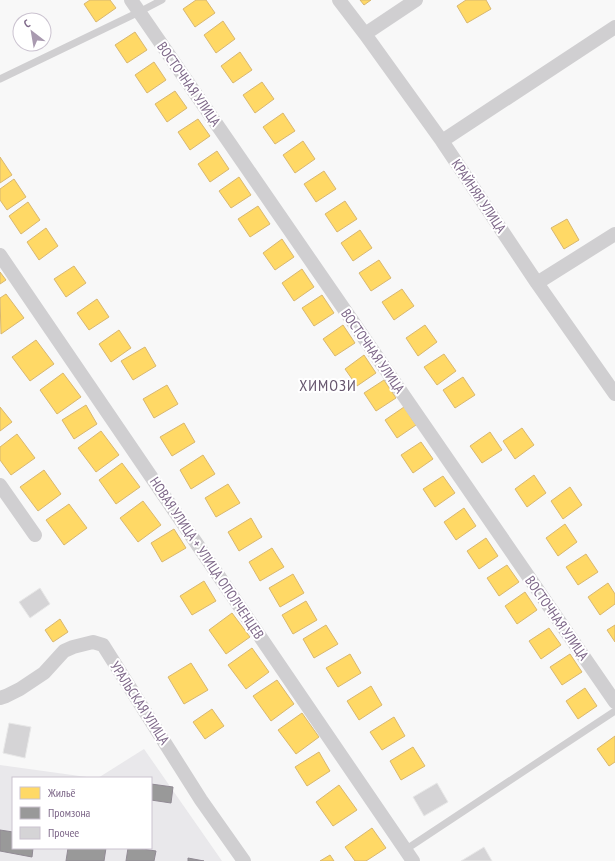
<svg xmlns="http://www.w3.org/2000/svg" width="615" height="861" font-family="'PT Sans Narrow',sans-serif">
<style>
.built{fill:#e9e8eb}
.homes{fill:#ffd966;stroke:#d8b770}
.industry{fill:#999;stroke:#918a94}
.building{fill:#d5d4d6;stroke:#e8e8e8}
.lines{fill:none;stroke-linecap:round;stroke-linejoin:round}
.service{stroke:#d0cfd1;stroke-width:7}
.minor{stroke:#d0cfd1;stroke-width:14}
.labels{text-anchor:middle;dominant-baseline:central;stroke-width:4;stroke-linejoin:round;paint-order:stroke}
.street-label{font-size:14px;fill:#7e6889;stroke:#fff}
.quarter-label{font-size:16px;letter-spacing:1px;fill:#66566e;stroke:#fff}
</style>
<rect width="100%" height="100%" fill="#f8f8f8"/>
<path class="built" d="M144 749 222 861H0V765L94 778H13V848H151V778H98Z"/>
<path class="homes" d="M90 0H110L116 8 96 22 84 4Z
M196 0H206L215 13 195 27 183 9Z
M360 0H371L364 5Z
M466 0H486L491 9 467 23 457 6Z
M223 21 235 39 216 53 204 35Z
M135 32 147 50 127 63 115 45Z
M240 52 252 70 233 83 221 66Z
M154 62 166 80 147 93 135 75Z
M262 82 274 99 255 113 243 95Z
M175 91 187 108 167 122 155 104Z
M283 113 295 131 275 144 263 127Z
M198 119 210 136 190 150 178 132Z
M303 141 315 159 295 173 283 155Z
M217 151 229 169 210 182 198 164Z
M0 157 12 175 0 183Z
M324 171 336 189 316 202 304 184Z
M239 177 251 195 231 208 219 191Z
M14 179 26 197 7 210 0 200V189Z
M345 201 357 219 337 232 325 214Z
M28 202 40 220 21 234 9 216Z
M258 206 270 224 250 237 238 219Z
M567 219 579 240 564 249 551 228Z
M46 228 58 246 39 260 27 242Z
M360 230 372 248 353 261 341 243Z
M282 239 294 257 275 270 263 253Z
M379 260 391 278 371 291 359 273Z
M74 266 86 283 66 297 54 279Z
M302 269 314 287 294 301 282 283Z
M0 272 6 280 0 284Z
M402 289 414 306 394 320 382 302Z
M6 294 24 318 1 334 0 298Z
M322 295 334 313 314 326 302 308Z
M97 299 109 317 89 330 77 313Z
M343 325 355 343 335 356 323 339Z
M425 325 437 342 418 356 406 338Z
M119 330 131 348 111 362 99 344Z
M36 340 54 364 30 381 12 357Z
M145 347 156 366 133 380 121 361Z
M444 354 456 371 437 385 424 367Z
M364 355 376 373 357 386 345 369Z
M63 373 81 397 57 414 40 390Z
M463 377 475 395 455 408 443 390Z
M384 380 396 398 376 411 364 393Z
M167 385 178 404 154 418 143 399Z
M86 405 97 424 74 439 62 420Z
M0 407 12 422 0 431Z
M404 407 416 425 397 438 385 420Z
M184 423 195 442 172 456 160 437Z
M522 428 534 445 515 459 503 441Z
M101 431 119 455 96 472 78 448Z
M490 432 502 450 482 463 470 446Z
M17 434 35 458 11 475 0 460V447Z
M421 442 433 459 413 473 401 455Z
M203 455 215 474 191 489 180 470Z
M122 463 140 487 116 504 99 480Z
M44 470 61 494 38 511 20 487Z
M534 475 546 493 527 507 515 489Z
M443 476 455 493 435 507 423 489Z
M228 484 240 503 216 517 205 498Z
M570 487 582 505 563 519 551 501Z
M143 501 161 525 138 542 120 518Z
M69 504 87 528 64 545 46 520Z
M464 508 476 526 456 540 444 522Z
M251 518 262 537 239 551 228 532Z
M565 524 577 542 558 556 546 538Z
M174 529 186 548 162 562 151 543Z
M486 538 498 556 479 569 467 551Z
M272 548 284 567 260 581 249 562Z
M586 554 598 572 578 585 566 567Z
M507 565 519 582 499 596 487 578Z
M293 574 304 593 280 607 269 588Z
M204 581 216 601 192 615 180 596Z
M608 583 615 594V604L600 615 588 597Z
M525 592 537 610 517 624 505 606Z
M306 601 317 620 293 634 282 615Z
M232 613 250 637 226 654 209 630Z
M60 619 68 632 53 642 45 630Z
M326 625 338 644 314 658 303 639Z
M615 625V642L607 630Z
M549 628 561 645 541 659 529 641Z
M252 648 269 672 246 689 228 665Z
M350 654 361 673 338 687 326 668Z
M570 654 582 672 562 685 550 667Z
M191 663 208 690 184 704 168 677Z
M277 680 294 704 271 721 253 696Z
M371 686 382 705 359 720 347 701Z
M585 688 597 706 578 719 566 701Z
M212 709 224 726 205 739 193 722Z
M302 713 319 737 296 754 278 730Z
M394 717 405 736 382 750 370 732Z
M615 736V762L609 766 597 749Z
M413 747 425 766 401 780 390 761Z
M319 752 330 771 307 786 295 767Z
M339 785 357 810 333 826 316 802Z
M372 828 386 848 366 861H355L345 847Z
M330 855 334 861H320Z"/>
<path class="industry" d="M151 784 173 787 171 803 151 800Z
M0 830 13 832V848H33L32 857 0 851Z
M68 848H106L104 861H66Z
M128 848H136L156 851 154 861H126Z
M188 858 204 861H188Z"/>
<path class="building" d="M40 588 50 604 30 618 19 602Z
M9 723 31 727 25 758 3 753Z
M437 783 448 802 424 816 413 797Z
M484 847 492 861H461Z"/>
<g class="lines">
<path class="service" d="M0 79 139 12 162 0
M405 850 615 711"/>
<path class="minor" d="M131 0 615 702
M339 0 365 34 442 141 537 283 615 394
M365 34 416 0
M442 141 615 27
M0 255 413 861
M537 283 615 234
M0 485 35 535
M0 698 6 696 20 689 44 673 64 651 73 647 93 642 103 645 201 800 244 861"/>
</g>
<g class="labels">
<g class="street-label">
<text transform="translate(189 84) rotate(55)">ВОСТОЧНАЯ УЛИЦА</text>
<text transform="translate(479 196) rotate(56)">КРАЙНЯЯ УЛИЦА</text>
<text transform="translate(373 351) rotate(55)">ВОСТОЧНАЯ УЛИЦА</text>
<text transform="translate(207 558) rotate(56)">НОВАЯ УЛИЦА + УЛИЦА ОПОЛЧЕНЦЕВ</text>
<text transform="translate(557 618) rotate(55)">ВОСТОЧНАЯ УЛИЦА</text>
<text transform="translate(140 703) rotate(57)">УРАЛЬСКАЯ УЛИЦА</text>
</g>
<g class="quarter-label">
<text x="328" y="385">ХИМОЗИ</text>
</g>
</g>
<rect x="12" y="777" width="140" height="72" fill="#ffffff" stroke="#cbc3d0"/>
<rect x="20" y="787" width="20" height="12" fill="#ffd966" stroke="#cbc3d0"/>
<text x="48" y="797" font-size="12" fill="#7e6889">Жильё</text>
<rect x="20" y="807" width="20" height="12" fill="#999999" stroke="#cbc3d0"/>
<text x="48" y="817" font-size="12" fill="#7e6889">Промзона</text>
<rect x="20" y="827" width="20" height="12" fill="#d5d4d6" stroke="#cbc3d0"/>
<text x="48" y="837" font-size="12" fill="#7e6889">Прочее</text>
<g transform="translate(32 32) rotate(329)"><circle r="19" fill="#ffffff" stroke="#cbc3d0"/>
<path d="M0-3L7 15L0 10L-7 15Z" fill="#a99ab0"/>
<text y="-6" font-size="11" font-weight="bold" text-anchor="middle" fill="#7e6889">С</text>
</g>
</svg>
